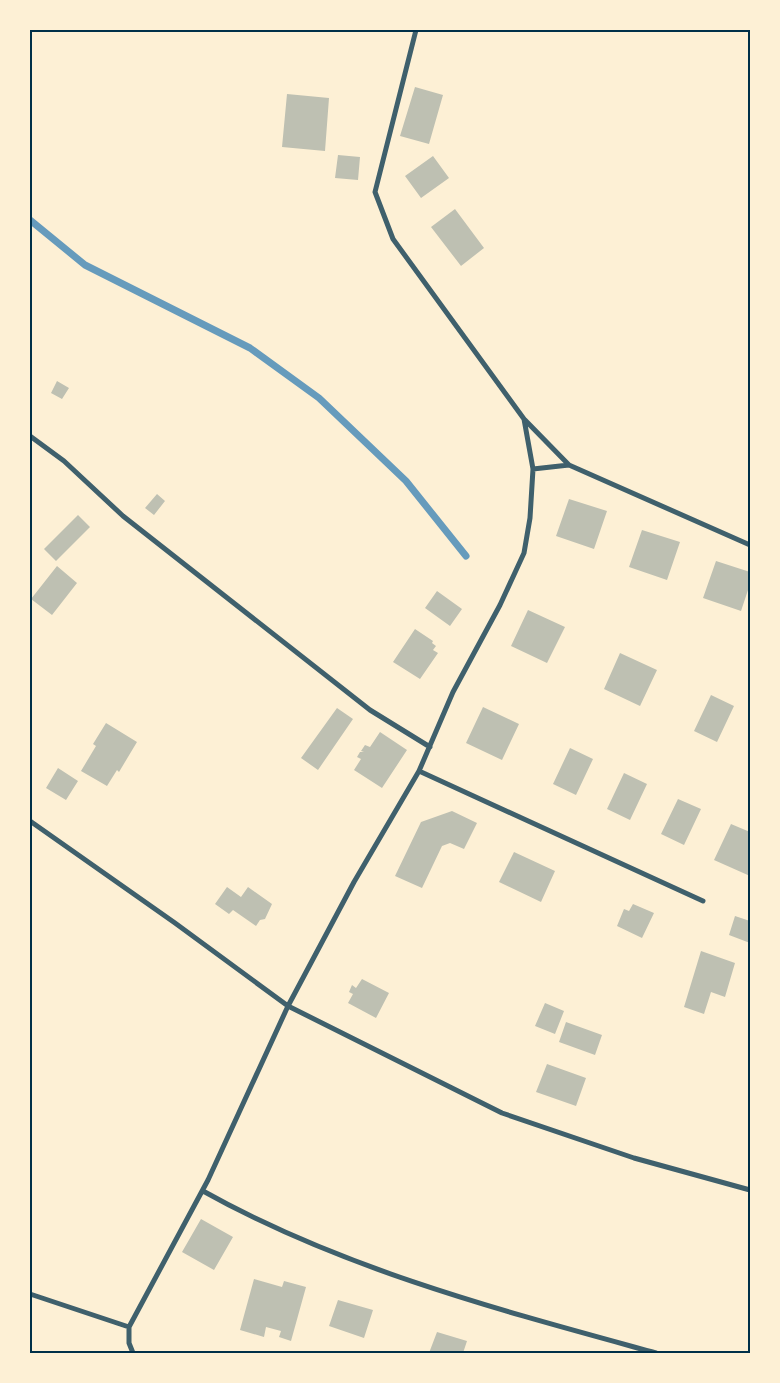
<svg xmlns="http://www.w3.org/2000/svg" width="780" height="1383" font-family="Cabin,sans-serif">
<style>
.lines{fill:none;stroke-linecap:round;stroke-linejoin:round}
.stream{stroke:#669bbc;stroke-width:7}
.building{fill:#bec0b2}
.minor{stroke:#3f606c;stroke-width:5}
.neatline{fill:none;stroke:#003049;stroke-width:2}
</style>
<rect width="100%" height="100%" fill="#fdf0d5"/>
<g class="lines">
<path class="stream" d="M30 220 85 265 250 348 319 398 406 481 466 556"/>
</g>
<path class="building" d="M415 87 443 95 429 144 400 136Z
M287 94 329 98 325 151 282 147Z
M338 155 360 157 358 180 335 178Z
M433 156 449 178 421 198 405 176Z
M455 209 484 248 461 266 431 227Z
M57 381 69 388 62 399 51 393Z
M157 494 165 501 154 515 145 508Z
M569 499 607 511 594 549 556 536Z
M78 515 90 527 56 561 44 549Z
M642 530 680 542 667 580 629 567Z
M716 561 750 572V584L741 611 703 598Z
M57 566 77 583 52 615 31 599Z
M437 591 462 609 450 626 425 608Z
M528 610 565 627 547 663 511 646Z
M415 629 433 641 432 643 436 646 433 650 438 653 420 679 393 662Z
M620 653 657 670 640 706 604 689Z
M711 695 734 706 717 742 694 731Z
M483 707 519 724 502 760 466 743Z
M337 708 353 719 318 770 301 758Z
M106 723 137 742 119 772 117 770 107 786 81 771 96 746 93 744Z
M380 732 407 750 382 788 354 770 361 759 357 757 360 752H364L361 751 365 745 370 747Z
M570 748 593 759 576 795 553 784Z
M58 768 78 781 66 800 46 788Z
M624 773 647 784 630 820 607 809Z
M678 799 701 809 684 845 661 834Z
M452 811 477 823 464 849 450 843 442 846 422 888 395 876 421 822Z
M731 824 750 832V876L714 860Z
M514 852 555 871 541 902 499 882Z
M227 887 241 897 248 887 272 904 265 919 260 920 256 926 233 910 229 914 215 904Z
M633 904 654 913 642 938 617 926 624 909 629 911Z
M735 916 750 921V943L729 935Z
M701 951 735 963 725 997 711 992 704 1014 684 1007Z
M362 979 389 993 376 1018 348 1003 353 994 349 992 352 985 356 988Z
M545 1003 564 1011 555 1034 535 1026Z
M566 1022 602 1035 595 1055 559 1042Z
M547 1064 586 1078 576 1106 536 1092Z
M201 1219 233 1237 214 1270 182 1252Z
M254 1279 282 1287 284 1281 306 1287 291 1341 279 1337 281 1331 266 1327 264 1337 240 1330Z
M338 1300 373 1310 364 1338 329 1326Z
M437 1332 467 1341 463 1353H429Z"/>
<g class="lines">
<path class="minor" d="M525 420 569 465 750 545
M30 436 64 461 123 516 370 710 430 747
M533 469 569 465
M419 771 703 901
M30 821 175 923 288 1006 502 1113 634 1158 750 1190
M203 1191C342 1269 503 1311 656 1353
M30 1294 129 1327
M133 1353 129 1343V1327L208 1180 288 1006 354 882 419 771 453 692 500 605 524 553 530 518 533 469 524 419 393 239 375 192 416 30"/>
</g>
<rect width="780" height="1383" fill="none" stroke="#fdf0d5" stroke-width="62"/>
<rect x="31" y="31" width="718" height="1321" class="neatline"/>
</svg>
